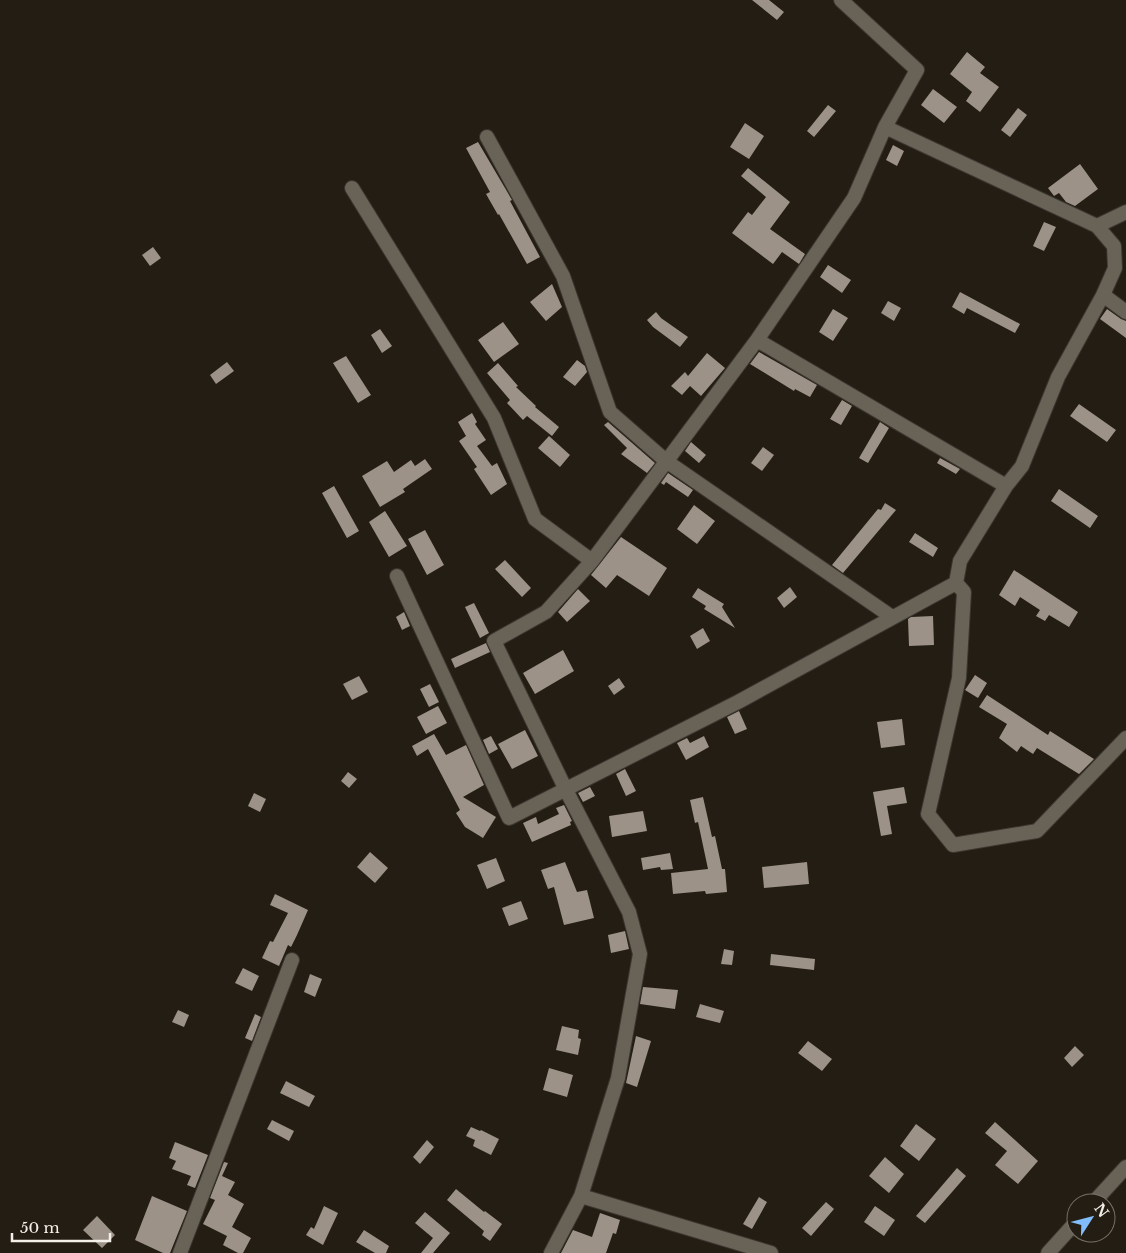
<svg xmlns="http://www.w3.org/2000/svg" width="1126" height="1253" font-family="'Libre Baskerville',serif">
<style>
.building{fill:#9c9287}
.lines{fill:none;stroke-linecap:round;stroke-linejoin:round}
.minor-casing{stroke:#3a3630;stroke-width:16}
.minor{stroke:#696256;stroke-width:14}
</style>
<rect width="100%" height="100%" fill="#231d13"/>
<path class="building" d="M752 0H769L784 12 777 20Z
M967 52 985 67 980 73 999 87 980 112 966 101 972 92 950 74Z
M933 89 957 107 944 123 921 105Z
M828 105 836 111 814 137 807 131Z
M1018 108 1027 115 1010 137 1001 130Z
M745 123 764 136 749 159 730 147Z
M478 142 512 200 510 201 540 257 527 264 499 214 498 215 486 194 490 192 466 148Z
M893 145 904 151 897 166 886 160Z
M1080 164 1098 189 1075 206 1066 202 1059 193 1054 196 1048 188Z
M748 168 790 202 770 229 805 254 799 264 782 252 773 264 732 233 748 212 752 215 766 197 741 176Z
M1044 222 1056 227 1044 251 1033 246Z
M153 247 161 258 150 266 142 255Z
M828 265 851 280 842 293 820 277Z
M552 284 562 307 546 321 530 302Z
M960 292 1020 324 1015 333 967 308 964 314 952 307Z
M888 301 901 308 894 321 881 313Z
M833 309 848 318 833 341 819 332Z
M1107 309 1121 319 1126 321V338L1100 319Z
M656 312 661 318 688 337 680 347 653 327 647 320Z
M503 322 519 344 494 362 478 340Z
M380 329 392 346 382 353 371 335Z
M759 352 817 385 810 397 795 389 794 391 750 364Z
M707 353 725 368 701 396 690 386 682 395 671 386 685 372 688 376Z
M346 356 371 395 358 403 333 363Z
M577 360 585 366 587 372 575 386 563 377Z
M227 362 234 371 216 384 210 375Z
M498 363 518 386 516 387 536 406 535 407 559 427 552 436 527 416 523 420 507 403 510 400 487 373Z
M842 400 852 406 841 425 830 419Z
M1079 404 1116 430 1107 442 1070 416Z
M472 413 477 422 475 424 486 440 477 446 492 466 497 463 507 484 491 495 474 469 477 467 459 441 466 436 458 422Z
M608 422 655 463 647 473 621 454 627 448 604 425Z
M880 422 889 428 868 463 859 458Z
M549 436 570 455 560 467 538 448Z
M691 442 706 455 699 463 685 451Z
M763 447 774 455 762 471 751 463Z
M940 458 960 469 956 474 937 463Z
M425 459 432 469 403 489 405 492 380 507 362 476 387 461 394 472 411 460 415 466Z
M668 473 693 490 688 497 666 482 664 485 661 483Z
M334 486 359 531 347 538 322 493Z
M1059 489 1098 516 1090 528 1051 501Z
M885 503 896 510 843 573 832 565 878 509 881 510Z
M694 505 715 521 697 544 677 529Z
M385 511 407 546 389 557 369 522Z
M425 530 444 565 427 575 408 539Z
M915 533 938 548 933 557 909 542Z
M621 537 667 568 649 596 617 575 606 588 591 575Z
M505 560 531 588 522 597 495 569Z
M1014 570 1078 612 1069 627 1049 615 1045 621 1036 616 1040 610 1020 597 1015 606 999 595Z
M790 587 797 597 784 608 777 598Z
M698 588 724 604 722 607 735 628 704 609 706 606 692 597Z
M578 589 590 601 567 622 558 612Z
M474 603 489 633 480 638 465 607Z
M404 612 410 626 402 630 396 617Z
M933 616 934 645 909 646 908 619 911 617Z
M703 628 710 641 697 649 690 636Z
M486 643 490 652 455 668 451 659Z
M563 650 574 671 535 694 523 673Z
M975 675 987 683 978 698 965 690Z
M359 676 368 692 352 700 343 684Z
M619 678 625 687 614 695 608 686Z
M430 684 439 702 429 707 420 689Z
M987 695 1048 735 1050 731 1094 759 1079 774 1037 748 1033 754 1021 746 1017 752 999 738 1007 724 979 707Z
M438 706 447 723 426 734 417 717Z
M739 711 747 729 735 734 727 717Z
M902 719 905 745 881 748 877 722Z
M525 730 538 756 512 769 498 744Z
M434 734 446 755 466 745 484 785 463 797 496 817 483 838 465 827 456 813 460 810 428 749 417 756 412 746Z
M491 736 498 749 489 754 483 740Z
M704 736 709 747 686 760 677 743 687 738 690 743Z
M625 769 636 791 626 796 616 774Z
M348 772 357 779 349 788 341 781Z
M590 787 595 796 583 802 578 793Z
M904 787 907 803 887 806 892 834 881 836 873 792Z
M254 793 266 799 260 812 248 806Z
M703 797 712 837 715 836 722 869H725L727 892 706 894 705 891 673 894 671 873 708 869 698 822 695 823 690 800Z
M564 805 572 821 570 822 571 825 532 842 523 823 536 817 538 824 559 814 556 808Z
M643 811 647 831 612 837 609 816Z
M370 852 388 868 375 883 357 867Z
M670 853 673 869 661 870 660 867 643 870 641 858Z
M496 858 505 881 487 889 477 865Z
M565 862 577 892 587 890 594 918 564 925 554 887 548 889 541 870Z
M807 862 809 884 764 888 762 867Z
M275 894 308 910 297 935 291 947 288 945 279 966 262 958 270 941 273 942 288 913 270 905Z
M521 901 528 919 509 926 502 908Z
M625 931 629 949 611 953 608 935Z
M724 949 734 951 732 965 721 964Z
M771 954 815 959 814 970 770 965Z
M243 968 259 976 252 991 235 983Z
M310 974 322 979 315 997 304 992Z
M643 987 678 990 675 1009 640 1004Z
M700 1004 724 1011 720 1023 696 1017Z
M178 1010 189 1015 184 1027 172 1022Z
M255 1014 261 1017 252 1041 245 1038Z
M562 1026 579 1030 578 1038 581 1039 578 1055 556 1050Z
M636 1036 651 1041 637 1087 626 1083Z
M808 1041 832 1059 822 1071 798 1053Z
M1075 1046 1084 1055 1072 1067 1064 1058Z
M549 1068 573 1075 567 1097 543 1090Z
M286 1081 315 1096 309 1107 280 1093Z
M272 1120 294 1131 289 1141 267 1129Z
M995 1122 1038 1161 1018 1184 995 1165 1007 1151 985 1133Z
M916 1124 936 1139 919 1161 900 1146Z
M471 1127 480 1131 481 1130 499 1139 491 1155 473 1146 475 1140 466 1136Z
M427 1140 434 1147 420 1164 413 1157Z
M175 1142 208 1155 195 1188 187 1185 191 1176 172 1169 176 1161 169 1158Z
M885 1157 904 1174 889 1193 869 1176Z
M224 1162 228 1163 222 1176 235 1182 228 1195 244 1204 232 1227 251 1238 243 1253H238L223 1245 227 1236 203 1224 215 1200 210 1198Z
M957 1168 966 1176 925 1223 916 1216Z
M456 1189 484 1212 485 1211 502 1224 490 1241 482 1235 484 1231 447 1200Z
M152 1196 187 1211 170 1253H163L135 1240Z
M759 1197 767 1202 752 1229 743 1224Z
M826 1202 834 1209 811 1236 802 1228Z
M324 1206 338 1213 323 1245 306 1235 311 1227 314 1229Z
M875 1206 895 1220 884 1236 864 1222Z
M425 1212 450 1233 433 1253H421L433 1238 415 1223Z
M600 1213 620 1220 616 1234 613 1233 606 1253H561L573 1230 592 1237Z
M97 1216 115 1235 102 1248 83 1230Z
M364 1230 389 1246 386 1253H375L356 1242Z"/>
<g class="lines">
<g class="minor-casing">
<path id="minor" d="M885 127 1097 226 1114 246 1115 268 1103 295 1058 377 1022 466 1006 486 960 561 956 583
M487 137 563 276 610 412 666 461 892 617
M352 188 494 418 535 519 592 561
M1097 226 1126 212
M1103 295 1126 312
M757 340 1006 486
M397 576 509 818 738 702 956 583
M956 583 964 592 959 678 928 814 953 845 1037 831 1126 738
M581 1196 771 1253
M1093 1203 1126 1167
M180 1253 292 960
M551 1253 581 1196 618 1078 640 954 629 912 566 790 494 641 546 612 592 561 757 340 854 198 885 127 917 70 841 0
M1048 1253 1076 1222"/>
</g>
<use href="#minor" class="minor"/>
</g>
<g transform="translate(1091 1218) rotate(54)"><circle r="24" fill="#231d13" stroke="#777169"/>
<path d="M0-4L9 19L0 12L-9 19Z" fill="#81bdfa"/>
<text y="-8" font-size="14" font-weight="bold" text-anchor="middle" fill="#f4f0e9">N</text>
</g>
<path d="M12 1233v8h98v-8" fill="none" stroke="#f4f0e9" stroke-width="2.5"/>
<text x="20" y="1233" font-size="15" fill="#f4f0e9" stroke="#231d13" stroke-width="4" paint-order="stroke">50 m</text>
</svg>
